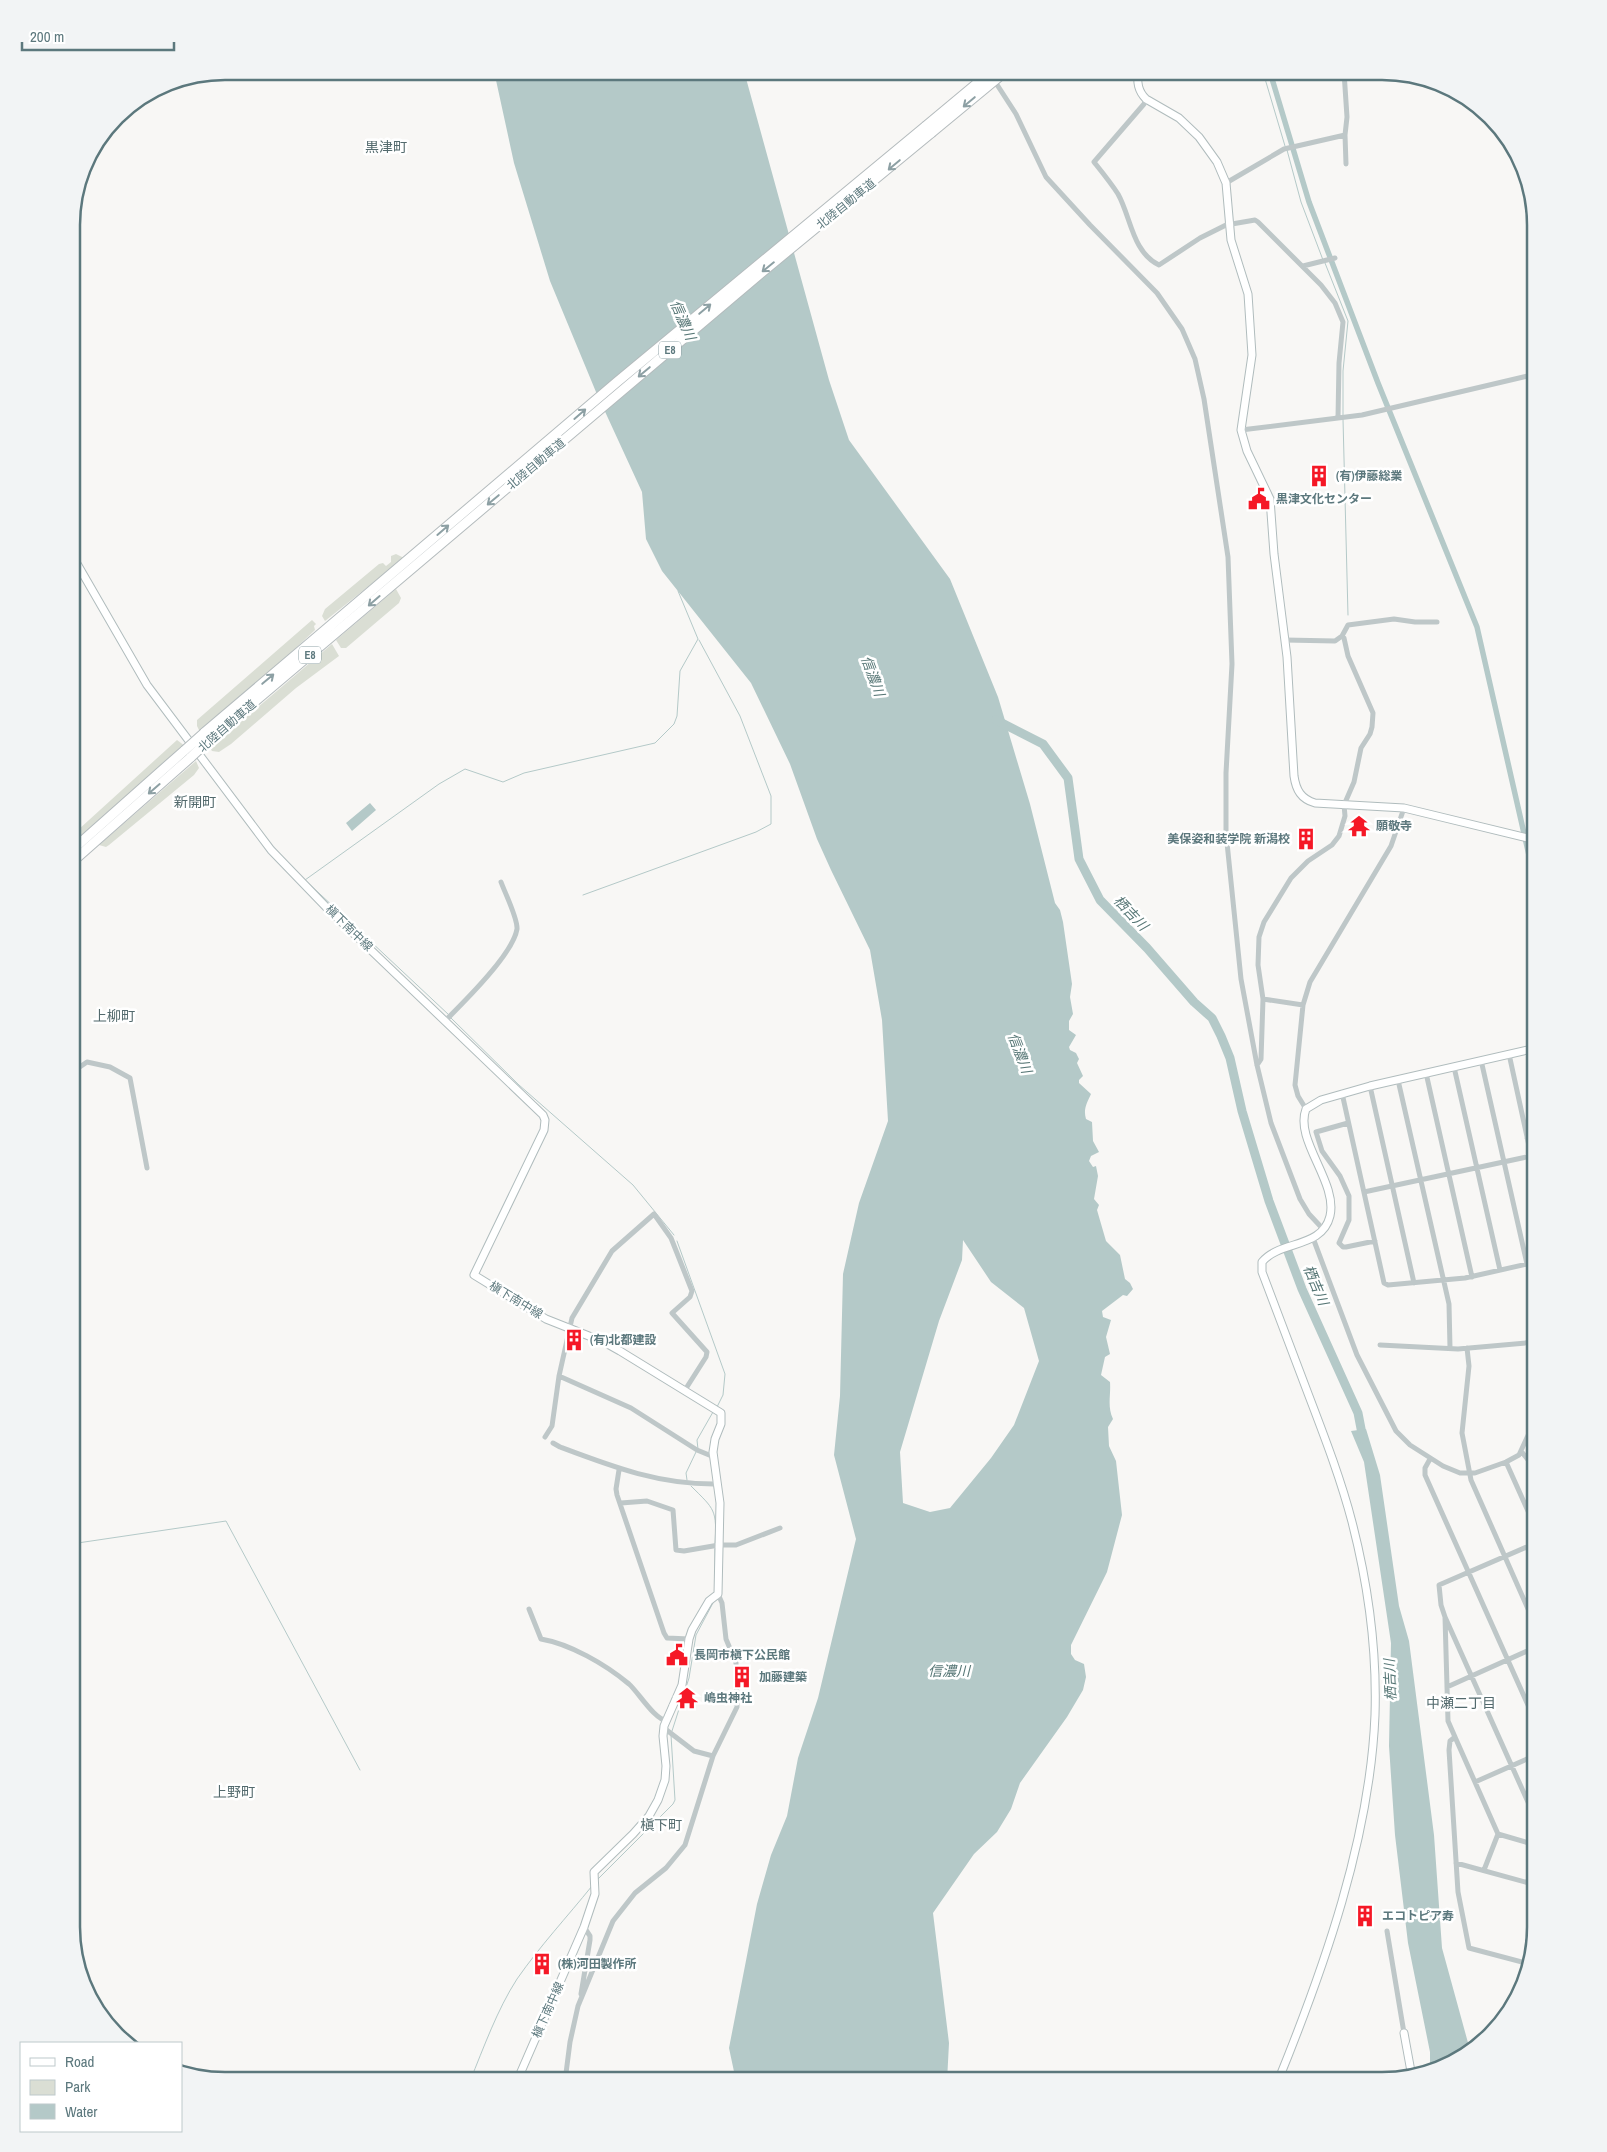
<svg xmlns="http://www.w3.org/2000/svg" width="1607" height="2152" font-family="'Archivo Narrow','Noto Sans JP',sans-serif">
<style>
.green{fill:#daded4}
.water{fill:#b4c9c8;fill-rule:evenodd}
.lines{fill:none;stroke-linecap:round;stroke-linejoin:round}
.stream{stroke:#b4c9c8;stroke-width:1}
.canal{stroke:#b4c9c8;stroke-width:5.5}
.river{stroke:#b4c9c8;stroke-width:9}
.secondary-casing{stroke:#b0bcbd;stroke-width:9}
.highway-casing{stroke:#b4bbbd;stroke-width:11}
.street{stroke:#bec7c8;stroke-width:5}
.secondary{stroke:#fff;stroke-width:7}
.highway{stroke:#fff;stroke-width:9}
.highway-bridge-casing{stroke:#b4bbbd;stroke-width:11;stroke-linecap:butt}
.highway-bridge{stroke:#fff;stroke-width:9}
.oneway{stroke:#8da0a4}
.labels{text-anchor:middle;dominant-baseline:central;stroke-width:5;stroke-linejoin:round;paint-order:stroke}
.shield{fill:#fff;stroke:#8da0a4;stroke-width:1}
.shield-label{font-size:11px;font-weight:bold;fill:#5c787d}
.street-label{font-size:12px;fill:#5c787d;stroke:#fff}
.poi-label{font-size:12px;font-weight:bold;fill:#5c787d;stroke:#fff;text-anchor:start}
.neighbourhood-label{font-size:14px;fill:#536a6d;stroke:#fff}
.water-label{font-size:14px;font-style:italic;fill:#567675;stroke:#fff}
.rim{fill:none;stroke:#5c787d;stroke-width:2.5}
</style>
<rect width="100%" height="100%" fill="#f8f7f5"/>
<path class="green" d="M396 554 404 558 325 621 322 616 325 609 379 564 383 563 386 566 391 562V556Z
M396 589 401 598 399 603 346 648H341L336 640Z
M312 620 316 624 314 626 315 630 264 678 200 732 197 726V720Z
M332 644 339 656 296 688 231 744 219 752 212 751 210 748Z
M177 740 185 746 81 837 76 835 78 830Z
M196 761 199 768 194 775 109 845 106 847 99 845Z"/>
<path class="water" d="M494 71H744L829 380 849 440 950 579 998 697 1030 804 1055 903 1060 910 1063 922 1072 984 1070 997 1073 1014 1069 1021V1030L1076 1035 1069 1047 1070 1050 1076 1053 1079 1059 1077 1063 1083 1076 1079 1080V1083L1091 1094C1087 1103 1083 1109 1086 1119L1092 1122 1093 1141 1099 1152 1091 1156 1089 1161 1093 1167 1096 1166 1098 1176 1094 1199 1099 1205 1097 1210 1106 1241 1120 1255 1125 1279 1130 1283 1133 1289 1127 1296 1123 1295 1102 1311 1103 1317 1111 1320 1106 1337 1110 1354 1105 1357 1101 1375 1110 1382C1111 1396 1107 1406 1113 1419L1108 1427 1109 1446 1116 1461 1122 1515 1107 1572 1071 1645V1654L1075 1660 1084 1664 1086 1677 1083 1690 1067 1717 1020 1783 1011 1809 997 1832 974 1854 933 1913 949 2043 947 2081H736L729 2048 757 1904 771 1855 787 1816 798 1758 818 1698 856 1539 834 1455 840 1396 843 1274 859 1203 888 1121 882 1020 870 950 831 870 817 839 790 764 751 683 662 571 646 539 642 492 596 392 550 281 514 163ZM963 1240 991 1282 1024 1308 1039 1361 1014 1425 991 1458 950 1508 930 1512 903 1503 900 1452 939 1321 962 1260Z
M370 803 376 810 352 831 346 823Z
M1366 1429 1380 1475 1399 1606 1409 1641 1434 1835 1442 1948 1470 2050 1467 2055 1430 2072V2052L1408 1943 1395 1835 1389 1746 1391 1643 1364 1462 1351 1431Z"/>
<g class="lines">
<path class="stream" d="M1263 72 1285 146
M1287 150 1301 202 1323 260
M1325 263 1348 321 1343 371V415
M1343 419 1348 615
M583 895 756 832 771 824V796L740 716 699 640
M449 1015 305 880 439 784 465 769 503 782 524 773 655 743 674 724 677 716 680 671 698 639 678 591
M451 1018 519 1085 633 1185 674 1235
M677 1241 725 1374 723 1395 717 1407
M698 1449 697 1440 713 1412
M687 1480 686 1473 696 1452
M691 1486C715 1510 717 1509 715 1545
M71 1544 226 1521 360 1770
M715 1574V1549
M672 1731 689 1678 696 1635 714 1601
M598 1879 673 1804 675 1800 671 1735
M470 2081C484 2047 497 2010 517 1979 540 1946 567 1917 592 1886"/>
<path class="canal" d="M1270 72 1309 202 1378 383 1477 627 1536 886"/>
<path class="river" d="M996 720 1043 744 1068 778 1079 859 1100 900 1147 948 1194 1002 1212 1018 1221 1036 1230 1058 1242 1111 1269 1201 1302 1289 1358 1413 1363 1439"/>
<g class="secondary-casing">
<path id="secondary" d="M1138 71C1137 83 1138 91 1146 99L1179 118 1199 137 1217 162 1226 183 1231 240 1248 294 1252 355 1241 430 1247 451 1270 499 1274 554 1287 657 1294 776C1296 790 1301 799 1315 803L1404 808 1536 840
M72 555 147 685 271 850 327 908 543 1115 545 1120 544 1130 474 1275 546 1319 604 1342 620 1351 721 1413V1424L715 1439 713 1452 720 1503 718 1594 709 1601 692 1630 689 1639 682 1685 664 1726 663 1736 666 1766 665 1780 658 1800 649 1816 633 1834 594 1872 595 1894 584 1927 517 2081
M1404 2033 1412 2077
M1278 2081C1324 1968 1370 1838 1375 1715 1377 1651 1368 1584 1352 1522 1339 1472 1319 1423 1301 1375 1288 1341 1275 1306 1262 1272V1262C1280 1240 1322 1249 1330 1216 1338 1182 1294 1140 1306 1109L1321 1100 1370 1086 1536 1048"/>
</g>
<g class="highway-casing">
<path id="highway" d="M204 733 617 382 926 126
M208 741 761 273 931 133
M71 851 185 750
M71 863 191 757"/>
</g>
<path class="street" d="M994 80 1016 114 1046 177 1090 225 1157 293 1182 329 1195 359 1204 399 1228 557 1232 664 1226 773V833L1241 979 1257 1065 1271 1123 1300 1199 1309 1214 1323 1229
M1146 99 1144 104 1094 162C1102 172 1111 183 1118 194 1131 217 1132 252 1159 265L1200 238 1226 225 1255 220 1258 222 1321 285 1335 303 1343 322 1339 363 1338 418
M1345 135 1346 164
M1226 183 1284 149 1345 135 1347 117 1344 72
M1303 266 1335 258
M1241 430 1362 415 1536 374
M1285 640 1335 641 1342 636 1348 625 1394 619 1415 622H1437
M1263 999 1303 1005
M446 1020C464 1002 513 954 517 929 518 919 505 893 501 882
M1509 1054 1536 1178
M1481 1060 1527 1264
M1257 1065 1261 1059 1263 999 1258 965 1259 937 1264 922 1291 878 1308 861 1332 845 1339 836 1345 816 1344 805 1354 782 1361 748 1370 734 1372 727 1373 713 1348 656 1344 638 1342 636
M1454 1067 1500 1270
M71 1073 87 1062 110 1067 130 1078 147 1168
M1426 1073 1472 1277
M1398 1080 1449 1304 1450 1348
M1370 1086 1414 1283
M1342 1093 1384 1283 1388 1285 1465 1278 1536 1262
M1306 1109 1298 1096 1295 1085 1303 1005 1310 982 1391 846 1404 808
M1348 1123 1316 1132 1322 1151 1340 1176 1349 1196V1220L1339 1243 1343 1247H1346L1375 1241
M1527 1138 1536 1136
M1364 1192 1531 1156
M1313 1238 1357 1355 1396 1431 1410 1445 1443 1466 1460 1473H1475L1506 1462 1519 1455 1536 1418
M1380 1345 1458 1349 1536 1342
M1467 1348 1469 1366 1462 1433 1471 1480 1536 1627
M559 1376 631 1408 697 1450 714 1457
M545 1437 552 1426 559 1376 572 1318 612 1251 654 1214 671 1238 692 1291 690 1297 672 1313 707 1352 706 1357 685 1390
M553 1443 560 1447C613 1467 660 1485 718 1484
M1521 1451 1536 1470
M1430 1459 1425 1468V1475L1536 1723
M1506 1462 1536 1529
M619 1470 616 1489 617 1495 664 1633 667 1638 689 1639
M621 1503 647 1501 673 1510 676 1550 684 1551 719 1545H736L780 1528
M529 1609 541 1639C570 1644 605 1664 629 1684 639 1693 654 1719 667 1721
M1445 1617 1448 1721 1455 1737 1450 1741 1449 1750 1458 1892 1469 1948 1526 1963
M1447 1687 1536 1647
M664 1728 694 1751 713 1756
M1455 1737 1498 1834
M1475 1782 1536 1755
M1536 1820 1445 1617 1441 1605 1439 1585 1536 1543
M1456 1863 1536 1885
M1484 1870 1498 1834 1536 1845
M1387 1931 1404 2033
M581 1994 590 1940V1936L584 1927
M565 2081 570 2042 578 2006 613 1921 635 1893 666 1868 685 1845 713 1756 737 1707 736 1663 726 1639 722 1603 718 1594"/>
<use href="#secondary" class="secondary"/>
<use href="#highway" class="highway"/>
<g class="highway-bridge-casing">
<path id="highway-bridge" d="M926 126 992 71
M931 133 1006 71
M185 750 204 733
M191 757 208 741"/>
</g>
<use href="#highway-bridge" class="highway-bridge"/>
</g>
<defs><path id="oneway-shaft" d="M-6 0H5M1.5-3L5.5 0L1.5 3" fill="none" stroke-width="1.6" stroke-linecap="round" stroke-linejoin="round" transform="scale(1.25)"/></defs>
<g class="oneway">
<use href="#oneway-shaft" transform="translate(969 102) rotate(140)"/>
<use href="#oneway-shaft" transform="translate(894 165) rotate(140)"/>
<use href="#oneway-shaft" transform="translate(768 267) rotate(141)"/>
<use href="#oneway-shaft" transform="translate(705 309) rotate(-40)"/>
<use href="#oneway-shaft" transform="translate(644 372) rotate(140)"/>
<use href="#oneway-shaft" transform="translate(580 414) rotate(-41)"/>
<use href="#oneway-shaft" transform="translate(493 500) rotate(140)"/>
<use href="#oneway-shaft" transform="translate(443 530) rotate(-41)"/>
<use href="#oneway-shaft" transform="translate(374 601) rotate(139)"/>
<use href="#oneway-shaft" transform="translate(268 679) rotate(-40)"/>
<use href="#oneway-shaft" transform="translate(154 789) rotate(139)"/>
</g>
<defs>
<g id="building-bare" transform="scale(1.725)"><path d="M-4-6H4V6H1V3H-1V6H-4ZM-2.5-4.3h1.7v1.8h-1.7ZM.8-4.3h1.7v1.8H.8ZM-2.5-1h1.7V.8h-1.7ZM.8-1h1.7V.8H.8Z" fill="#f51826" stroke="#fff" stroke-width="2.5" paint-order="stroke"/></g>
<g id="civic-bare" transform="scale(1.725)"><path d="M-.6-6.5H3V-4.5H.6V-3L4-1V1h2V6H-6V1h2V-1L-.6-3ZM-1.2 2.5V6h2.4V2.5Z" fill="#f51826" stroke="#fff" stroke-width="2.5" paint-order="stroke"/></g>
<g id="temple-bare" transform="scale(1.725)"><path d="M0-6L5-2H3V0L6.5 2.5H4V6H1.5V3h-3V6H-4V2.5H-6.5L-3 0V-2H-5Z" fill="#f51826" stroke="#fff" stroke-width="2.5" paint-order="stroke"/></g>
</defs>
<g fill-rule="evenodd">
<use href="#building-bare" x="1319" y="476"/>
<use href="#civic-bare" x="1259" y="499"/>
<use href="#temple-bare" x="1359" y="826"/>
<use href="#building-bare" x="1306" y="839"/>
<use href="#building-bare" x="574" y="1340"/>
<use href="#civic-bare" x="677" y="1655"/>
<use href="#building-bare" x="742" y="1677"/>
<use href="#temple-bare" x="687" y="1698"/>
<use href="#building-bare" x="1365" y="1916"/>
<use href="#building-bare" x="542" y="1964"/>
</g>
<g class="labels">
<g class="shield">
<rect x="659" y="341.5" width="22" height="17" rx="4"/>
<rect x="299" y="646.5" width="22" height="17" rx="4"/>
</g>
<g class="shield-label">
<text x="670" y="350">E8</text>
<text x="310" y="655">E8</text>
</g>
<g class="street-label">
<text transform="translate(846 204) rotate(-39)">北陸自動車道</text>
<text transform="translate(536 464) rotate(-40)">北陸自動車道</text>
<text transform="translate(227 726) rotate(-41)">北陸自動車道</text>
<text transform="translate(349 928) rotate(44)">槇下南中線</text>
<text transform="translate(516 1300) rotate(31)">槇下南中線</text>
<text transform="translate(548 2010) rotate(-66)">槇下南中線</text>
</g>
<g class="poi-label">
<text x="1336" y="476">(有)伊藤総業</text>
<text x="1276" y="499">黒津文化センター</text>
<text x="1376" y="826">願敬寺</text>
<text x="1290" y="839" text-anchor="end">美保姿和装学院 新潟校</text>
<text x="590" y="1340">(有)北都建設</text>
<text x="694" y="1655">長岡市槇下公民館</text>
<text x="759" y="1677">加藤建築</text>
<text x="704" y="1698">嶋虫神社</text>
<text x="1382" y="1916">エコトピア寿</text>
<text x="558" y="1964">(株)河田製作所</text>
</g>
<g class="neighbourhood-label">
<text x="386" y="147">黒津町</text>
<text x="195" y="802">新開町</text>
<text x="114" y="1016">上柳町</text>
<text x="1461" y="1703">中瀬二丁目</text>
<text x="234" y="1792">上野町</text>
<text x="661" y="1825">槇下町</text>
</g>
<g class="water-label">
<text transform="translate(683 320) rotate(66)">信濃川</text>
<text transform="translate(873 676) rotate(70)">信濃川</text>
<text transform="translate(1131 913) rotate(46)">栖吉川</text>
<text transform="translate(1020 1053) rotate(69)">信濃川</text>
<text transform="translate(1316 1285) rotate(67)">栖吉川</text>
<text x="949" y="1671">信濃川</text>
<text transform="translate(1390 1680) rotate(-93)">栖吉川</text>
</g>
</g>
<path d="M0 0H1607V2152H0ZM225 80H1382A145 145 0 0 1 1527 225V1927A145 145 0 0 1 1382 2072H225A145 145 0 0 1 80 1927V225A145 145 0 0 1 225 80Z" fill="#f2f4f5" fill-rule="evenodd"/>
<path class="rim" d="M225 80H1382A145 145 0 0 1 1527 225V1927A145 145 0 0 1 1382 2072H225A145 145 0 0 1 80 1927V225A145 145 0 0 1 225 80Z"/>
<rect x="20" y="2042" width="162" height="90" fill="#ffffff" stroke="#bec9cb"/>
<rect x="30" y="2058" width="25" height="8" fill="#ffffff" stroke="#bec9cb"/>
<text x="65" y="2067" font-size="15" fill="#5c787d">Road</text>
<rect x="30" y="2080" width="25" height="15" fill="#daded4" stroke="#bec9cb"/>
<text x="65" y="2092" font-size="15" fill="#5c787d">Park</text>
<rect x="30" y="2104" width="25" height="15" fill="#b4c9c8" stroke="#bec9cb"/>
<text x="65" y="2117" font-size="15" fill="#5c787d">Water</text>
<path d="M22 42v8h152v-8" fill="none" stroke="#5c787d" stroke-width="2.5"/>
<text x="30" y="42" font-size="15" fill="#5c787d" stroke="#ffffff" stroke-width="4" paint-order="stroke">200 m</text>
</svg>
